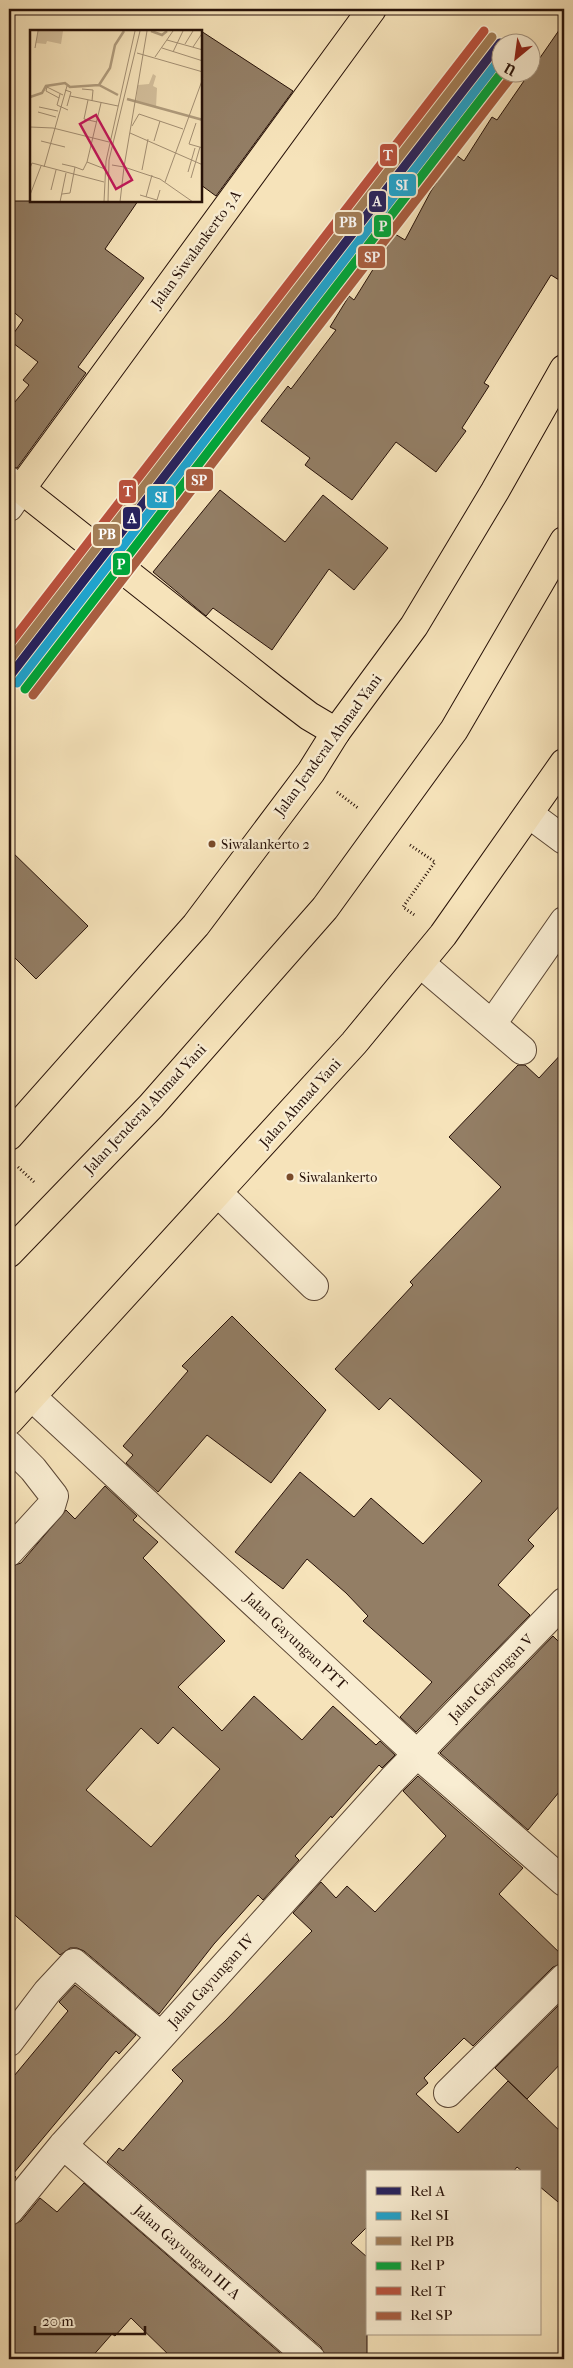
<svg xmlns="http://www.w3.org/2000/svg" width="573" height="2368" font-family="'IM FELL French Canon',serif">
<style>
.building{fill:#937e65;stroke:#271108;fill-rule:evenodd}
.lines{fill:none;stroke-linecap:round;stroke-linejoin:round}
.minor-casing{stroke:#5b4634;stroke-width:30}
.major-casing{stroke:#271108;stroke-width:30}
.highway-casing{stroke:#271108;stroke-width:30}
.path{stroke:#271108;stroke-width:3;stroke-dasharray:1 2.5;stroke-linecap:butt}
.minor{stroke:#f9edd2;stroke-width:28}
.major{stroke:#f6e3ba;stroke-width:28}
.highway{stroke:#f6e3ba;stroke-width:28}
.rail-1-casing{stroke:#f9edd2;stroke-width:12}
.rail-2-casing{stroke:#f9edd2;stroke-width:12}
.rail-3-casing{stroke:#f9edd2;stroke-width:12}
.rail-4-casing{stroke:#f9edd2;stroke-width:12}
.rail-5-casing{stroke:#f9edd2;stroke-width:12}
.rail-6-casing{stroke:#f9edd2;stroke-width:12}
.rail-1{stroke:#26225e;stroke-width:9}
.rail-2{stroke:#20a3cc;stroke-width:9}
.rail-3{stroke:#a27d56;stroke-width:9}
.rail-4{stroke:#00a53a;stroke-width:9}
.rail-5{stroke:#ba513d;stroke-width:9}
.rail-6{stroke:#a95d40;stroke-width:9}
.bus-dot{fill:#7a4b2a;stroke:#f9edd2;stroke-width:2}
.labels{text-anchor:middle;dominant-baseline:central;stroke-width:5;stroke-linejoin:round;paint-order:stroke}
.bus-label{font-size:14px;fill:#271108;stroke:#f9edd2;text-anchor:start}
.street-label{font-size:15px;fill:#271108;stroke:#f9edd2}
.inset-river{fill:none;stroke:#b09c7d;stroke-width:2.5}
.inset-road{fill:none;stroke:#a38f73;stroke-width:1}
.view{fill:#c2185b;fill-opacity:0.15;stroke:#c2185b;stroke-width:2.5}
.inset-edge{fill:none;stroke:#271108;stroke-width:2.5}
.line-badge{stroke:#f9edd2;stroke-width:2}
.badge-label{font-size:14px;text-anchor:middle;font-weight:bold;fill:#fff}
</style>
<rect width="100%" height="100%" fill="#f6e3ba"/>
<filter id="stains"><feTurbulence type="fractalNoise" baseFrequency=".004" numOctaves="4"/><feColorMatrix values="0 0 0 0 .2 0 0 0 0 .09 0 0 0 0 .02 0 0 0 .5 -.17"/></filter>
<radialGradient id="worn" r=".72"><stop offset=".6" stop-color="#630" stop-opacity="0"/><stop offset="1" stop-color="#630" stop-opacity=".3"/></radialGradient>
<path class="building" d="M564 23V283L551 275 484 383 489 386 462 428 466 431 436 472 396 442 352 500 305 465 310 458 261 421 288 386 291 389 336 330 330 327 349 296 354 300 395 234 405 240 431 191 455 154 464 161 492 117 497 120Z
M201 31 293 91 216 196 201 185Z
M9 201H138L105 249 144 278 78 367 86 373 17 468 9 466V409L29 385 23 380 38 362 9 340 23 320 9 308Z
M220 490 285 542 323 495 388 548 354 590 329 569 272 650 213 608 206 616 153 572Z
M9 849 88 926 36 979 9 952Z
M564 1051V1501L528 1540 534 1546 498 1585 530 1615 416 1732 400 1717 432 1682 363 1621 368 1616 346 1593 307 1559 283 1589 235 1552 300 1472 354 1517 371 1498 423 1544 482 1481 390 1398 379 1410 335 1369 413 1285 410 1282 501 1187 449 1137 518 1065H525L539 1078Z
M232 1316 326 1410 271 1483 207 1435 158 1492 126 1463 133 1455 123 1446 188 1371 182 1366Z
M105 1486 137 1516 133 1520 158 1542 143 1558 225 1641 178 1687 222 1731 254 1696 302 1740 333 1706 376 1745 380 1741 395 1755 382 1768 379 1765 332 1818 331 1816 295 1856 299 1860 263 1900 258 1895 214 1944 159 2014 84 1951 77 1948H70L60 1955 9 1910V1567L21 1563 66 1510 75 1519ZM173 1727 220 1769 151 1847 86 1790 141 1728 158 1744Z
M553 1636 564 1647V1786L528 1830 440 1753Z
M418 1776 523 1868 499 1894 564 1957V1963L553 1967 473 2046 464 2038 424 2078 428 2083 416 2094 458 2133 508 2081 564 2135V2207L539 2186V2172H523L517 2167 513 2172H367V2227L351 2243 367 2257V2359H326L321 2347 107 2162 119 2148 123 2151 183 2081 172 2070 225 2021 312 1931 293 1913 321 1882 336 1898 347 1886 375 1912 446 1836 403 1791Z
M75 1985 136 2035 119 2054 116 2051 13 2174 16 2177 9 2187V2082L68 2011 59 2002Z
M564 2000V2060L527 2099 495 2068Z
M84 2183 287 2359H173L131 2318 115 2336 112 2334 90 2359H9V2226L21 2221 40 2198 57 2212Z"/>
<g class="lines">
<g class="minor-casing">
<path id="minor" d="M9 481 21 489 9 507
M529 814 564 840
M420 963 522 1050
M492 1024 564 921
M218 1193 314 1286
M32 1397 417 1754 564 1882
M9 1445 33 1469 54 1496 51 1506 9 1552
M9 2042 47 1992 74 1963 161 2036
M448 2093 564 1978
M63 2145 311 2359
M9 2211 63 2145 392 1780 564 1602"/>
</g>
<g class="major-casing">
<path id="major" d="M336 732 309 716 275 690 21 489 372 9"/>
</g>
<g class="highway-casing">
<path id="highway" d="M9 1136 196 925 311 772 336 732 414 626 495 491 564 369
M9 1253 151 1106 325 908 454 730 564 541
M9 1421 354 1043 443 935 564 763"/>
</g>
<path class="path" d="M337 792 358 808
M410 845 435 862 403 907 416 916
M18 1167 34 1182"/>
<use href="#minor" class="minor"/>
<use href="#major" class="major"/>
<use href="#highway" class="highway"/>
<g class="rail-1-casing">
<path id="rail-1" d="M9 677 500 43"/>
</g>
<g class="rail-2-casing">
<path id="rail-2" d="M17 683 500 59"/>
</g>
<g class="rail-3-casing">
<path id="rail-3" d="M9 661 492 37"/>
</g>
<g class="rail-4-casing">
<path id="rail-4" d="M25 689 502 72"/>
</g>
<g class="rail-5-casing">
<path id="rail-5" d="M9 645 484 31"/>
</g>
<g class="rail-6-casing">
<path id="rail-6" d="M33 695 515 72"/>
</g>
<use href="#rail-1" class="rail-1"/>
<use href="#rail-2" class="rail-2"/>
<use href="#rail-3" class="rail-3"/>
<use href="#rail-4" class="rail-4"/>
<use href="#rail-5" class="rail-5"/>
<use href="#rail-6" class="rail-6"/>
</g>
<g class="bus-dot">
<circle cx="212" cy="844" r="4.5"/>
<circle cx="290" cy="1177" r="4.5"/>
</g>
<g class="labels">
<g class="bus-label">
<text x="221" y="844">Siwalankerto 2</text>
<text x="299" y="1177">Siwalankerto</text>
</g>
<g class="street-label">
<text transform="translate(196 249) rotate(-54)">Jalan Siwalankerto 3 A</text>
<text transform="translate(328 745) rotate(-54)">Jalan Jenderal Ahmad Yani</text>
<text transform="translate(300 1103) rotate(-48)">Jalan Ahmad Yani</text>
<text transform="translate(145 1109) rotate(-47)">Jalan Jenderal Ahmad Yani</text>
<text transform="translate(296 1641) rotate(43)">Jalan Gayungan PTT</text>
<text transform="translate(491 1678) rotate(-46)">Jalan Gayungan V</text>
<text transform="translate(211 1981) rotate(-48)">Jalan Gayungan IV</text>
<text transform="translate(187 2252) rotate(41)">Jalan Gayungan III A</text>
</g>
</g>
<g transform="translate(30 30)">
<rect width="172" height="172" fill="#f6e3ba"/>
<path d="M8 1H33L31 14 17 11 16 14 6 13ZM123 44 126 46 123 56 127 58 126 77 106 71 108 55 119 54Z" fill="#d3bf9c"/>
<path class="inset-river" d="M121 1 132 5 137 1M69 55 80 38 85 15 94 1M0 67 12 63 16 56 35 53 40 57 69 55 88 65M97 69 173 90"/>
<path class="inset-road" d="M117 1 94 137 130 149 163 172M137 10 173 20M155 14 163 1M163 17 173 2M5 18 8 1M132 18 173 31M143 22 153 1M107 23 173 42M125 27 143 1M17 57 16 61 29 68 30 64M17 57 33 65M52 59 63 60 62 71M35 60 41 62 37 76M40 66 88 76M29 68 27 75 38 80M58 70 54 89 67 92M9 77 28 81M8 82 26 87M166 93 159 114 173 118M102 96 109 84 153 99M0 97 23 98 79 112M100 103 173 135M11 111 35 117M124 111 130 91M57 132 75 139M82 135 94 137 90 172M14 137 37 56M45 137 53 140 57 132 71 73M0 138 2 133 74 152M112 140 118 109M158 142 165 118M161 148 170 117M135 152 173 48M21 160 26 140M32 164 40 163 45 137 32 134M0 165 11 136M110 165 127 170 130 160M116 167 122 145M30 172 36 143M74 172 76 131 105 1M78 172 79 130 110 1"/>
<path class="view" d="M66 85 102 150 86 159 50 94Z"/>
<rect width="172" height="172" class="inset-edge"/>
</g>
<g class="line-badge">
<rect x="379" y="143" width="19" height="24" rx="5" fill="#ba513d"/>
<rect x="388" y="173" width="29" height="24" rx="5" fill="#20a3cc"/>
<rect x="368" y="190" width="19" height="23" rx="5" fill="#26225e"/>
<rect x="334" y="211" width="29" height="24" rx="5" fill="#a27d56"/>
<rect x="373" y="214" width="19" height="24" rx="5" fill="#00a53a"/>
<rect x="357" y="245" width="29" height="24" rx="5" fill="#a95d40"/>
<rect x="185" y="468" width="29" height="24" rx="5" fill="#a95d40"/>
<rect x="118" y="479" width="19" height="25" rx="5" fill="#ba513d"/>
<rect x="146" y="485" width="29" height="24" rx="5" fill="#20a3cc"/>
<rect x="122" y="506" width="19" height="24" rx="5" fill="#26225e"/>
<rect x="92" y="523" width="29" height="24" rx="5" fill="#a27d56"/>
<rect x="112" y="552" width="19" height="24" rx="5" fill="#00a53a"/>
</g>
<g class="badge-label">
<text x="388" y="160">T</text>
<text x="402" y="190">SI</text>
<text x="377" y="206">A</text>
<text x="348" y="227">PB</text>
<text x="383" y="231">P</text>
<text x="372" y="262">SP</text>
<text x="199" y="485">SP</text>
<text x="128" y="496">T</text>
<text x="161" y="502">SI</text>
<text x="132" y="523">A</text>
<text x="107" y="539">PB</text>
<text x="121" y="569">P</text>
</g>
<rect width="573" height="2368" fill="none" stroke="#f6e3ba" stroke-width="30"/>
<rect x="10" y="10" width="553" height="2348" fill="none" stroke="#271108" stroke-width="2.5"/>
<rect x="15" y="15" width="543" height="2338" fill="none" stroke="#271108"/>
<rect x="366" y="2170" width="175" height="165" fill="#f9edd2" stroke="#a59581"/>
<rect x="376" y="2187" width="25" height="8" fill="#26225e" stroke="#a59581"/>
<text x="410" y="2196" font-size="15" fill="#271108">Rel A</text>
<rect x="376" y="2212" width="25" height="8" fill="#20a3cc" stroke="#a59581"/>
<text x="410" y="2220" font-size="15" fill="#271108">Rel SI</text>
<rect x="376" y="2237" width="25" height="8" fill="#a27d56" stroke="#a59581"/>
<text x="410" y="2246" font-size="15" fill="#271108">Rel PB</text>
<rect x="376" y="2262" width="25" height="8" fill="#00a53a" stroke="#a59581"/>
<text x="410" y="2270" font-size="15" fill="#271108">Rel P</text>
<rect x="376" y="2287" width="25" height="8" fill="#ba513d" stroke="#a59581"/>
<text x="410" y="2296" font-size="15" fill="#271108">Rel T</text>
<rect x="376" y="2312" width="25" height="8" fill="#a95d40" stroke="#a59581"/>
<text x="410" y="2320" font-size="15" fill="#271108">Rel SP</text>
<g transform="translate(516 58) rotate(209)"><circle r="24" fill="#f9edd2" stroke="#a59581"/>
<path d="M0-4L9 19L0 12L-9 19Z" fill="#8f2418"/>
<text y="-8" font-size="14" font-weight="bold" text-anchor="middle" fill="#271108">U</text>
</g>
<path d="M35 2326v8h110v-8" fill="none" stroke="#271108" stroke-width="2.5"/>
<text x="42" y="2326" font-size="15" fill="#271108" stroke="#f9edd2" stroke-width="4" paint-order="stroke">20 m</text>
<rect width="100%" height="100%" filter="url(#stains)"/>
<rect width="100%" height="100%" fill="url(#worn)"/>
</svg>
